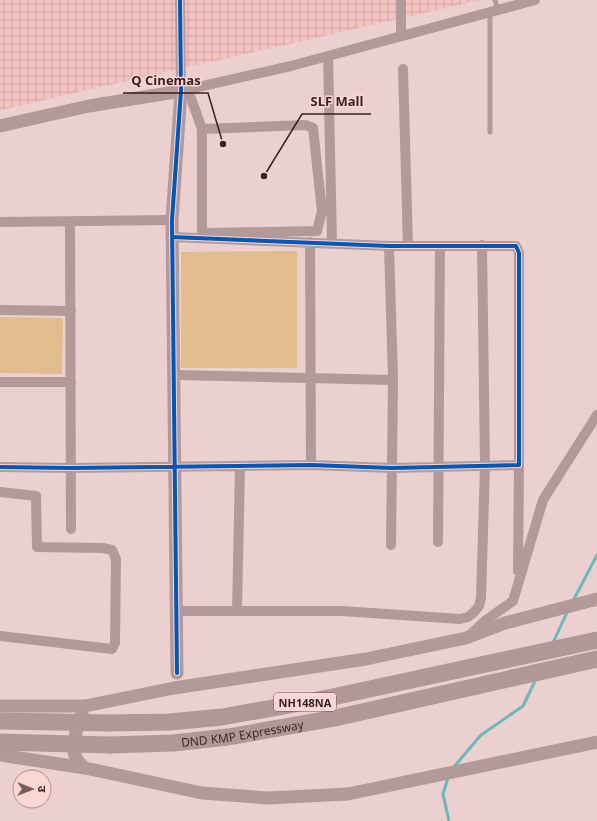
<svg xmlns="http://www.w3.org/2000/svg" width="597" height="821" font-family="'Open Sans','Noto Sans Devanagari',sans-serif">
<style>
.industrial{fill:url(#industrial-grid)}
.park{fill:#e2bc8c}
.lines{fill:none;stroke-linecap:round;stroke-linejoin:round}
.stream{stroke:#6eb8bc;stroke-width:3}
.service{stroke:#b39a9a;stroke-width:5}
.minor{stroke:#b39a9a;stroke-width:10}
.tertiary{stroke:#b39a9a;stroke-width:13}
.trunk{stroke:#b29698;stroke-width:17}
.trunk-bridge{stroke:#b29698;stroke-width:17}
.cycleway-casing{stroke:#fcd6d4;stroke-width:6}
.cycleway{stroke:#0057b8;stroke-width:4}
.labels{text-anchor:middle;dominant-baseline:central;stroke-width:3;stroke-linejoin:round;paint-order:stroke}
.shield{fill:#fcd6d4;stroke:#735757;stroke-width:1}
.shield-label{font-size:11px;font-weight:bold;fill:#382121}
.street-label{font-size:12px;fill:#382121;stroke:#fcd6d4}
.leader{fill:none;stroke:#382121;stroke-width:1.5}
.callout-dot{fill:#382121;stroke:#fcd6d4;stroke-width:1.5}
.callout-label{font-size:13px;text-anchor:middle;font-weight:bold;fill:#382121;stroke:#fcd6d4;stroke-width:3;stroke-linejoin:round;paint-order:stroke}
</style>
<defs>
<pattern id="industrial-grid" width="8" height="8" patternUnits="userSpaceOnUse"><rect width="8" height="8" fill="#f4c2c1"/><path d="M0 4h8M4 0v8" fill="none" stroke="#d2a6a6"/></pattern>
</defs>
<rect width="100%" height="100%" fill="#ebd0cf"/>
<path class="industrial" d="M0 0H481L0 110Z"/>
<path class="park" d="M297 251V368H181V252Z
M0 317 63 318 62 374 0 373Z"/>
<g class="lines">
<path class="stream" d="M573 601 597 555
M553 643 568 610
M453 768 481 735 523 706 536 679
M448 778 443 794 449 821"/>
<path class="service" d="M495 0 498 10
M490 132V12"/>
<path class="minor" d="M180 0 181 91 291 66 535 0
M401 36V0
M328 56 332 243
M403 69 408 246
M188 90 202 129V231L208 233 317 231 322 211 313 128 306 125 202 129
M0 222 172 220
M70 222 71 529
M310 242 311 465
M389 246 393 380 391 545
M0 310 71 311
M174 375 393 380
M0 382H71
M0 467 71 468 311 465 392 468 519 465V253L516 246H389L172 237
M0 492 36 496 37 547 103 548 112 550 116 559 115 643 112 649 0 636
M438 542 440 246
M518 571 519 465
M237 610 240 466
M176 611H342L460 619 468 617 474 612 479 606 481 598 485 466 482 245
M470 635 486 620 513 601 543 500 597 415"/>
<path class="tertiary" d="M0 126 89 106 181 91 172 220 177 673
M0 706H85L174 688 366 659 466 638 505 623 597 599
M82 714C76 733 65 754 85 768L202 793 268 798 348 794 597 742
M0 755 85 768"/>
<g class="trunk">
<path d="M109 723 170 722 222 717 328 698 597 640"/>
<path id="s1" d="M110 745 173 743 228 737 335 718 597 659"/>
</g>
<path class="trunk-bridge" d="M0 721 109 723
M0 742 110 745"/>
<g class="cycleway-casing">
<path id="cycleway" d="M0 467 71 468 311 465 392 468 519 465V253L516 246H389L172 237
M177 673 172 220 181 91 180 0"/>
</g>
<use href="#cycleway" class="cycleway"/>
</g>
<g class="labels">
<rect class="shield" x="274" y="693" width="62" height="18" rx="3"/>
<g class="shield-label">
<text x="305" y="702">NH148NA</text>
</g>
<g class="street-label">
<text stroke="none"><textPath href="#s1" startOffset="133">DND KMP Expressway</textPath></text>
</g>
</g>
<path class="leader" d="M223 144L208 93H123M264 176L302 114H371"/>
<g class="callout-dot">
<circle cx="223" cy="144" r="4"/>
<circle cx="264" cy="176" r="4"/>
</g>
<g class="callout-label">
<text x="166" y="85">Q Cinemas</text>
<text x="337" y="106">SLF Mall</text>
</g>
<g transform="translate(32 789) rotate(90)"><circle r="19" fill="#fcd6d4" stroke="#ae8e8c"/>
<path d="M0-3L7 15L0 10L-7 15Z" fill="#775e5e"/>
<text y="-6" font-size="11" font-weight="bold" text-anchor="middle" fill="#382121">उ</text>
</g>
</svg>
